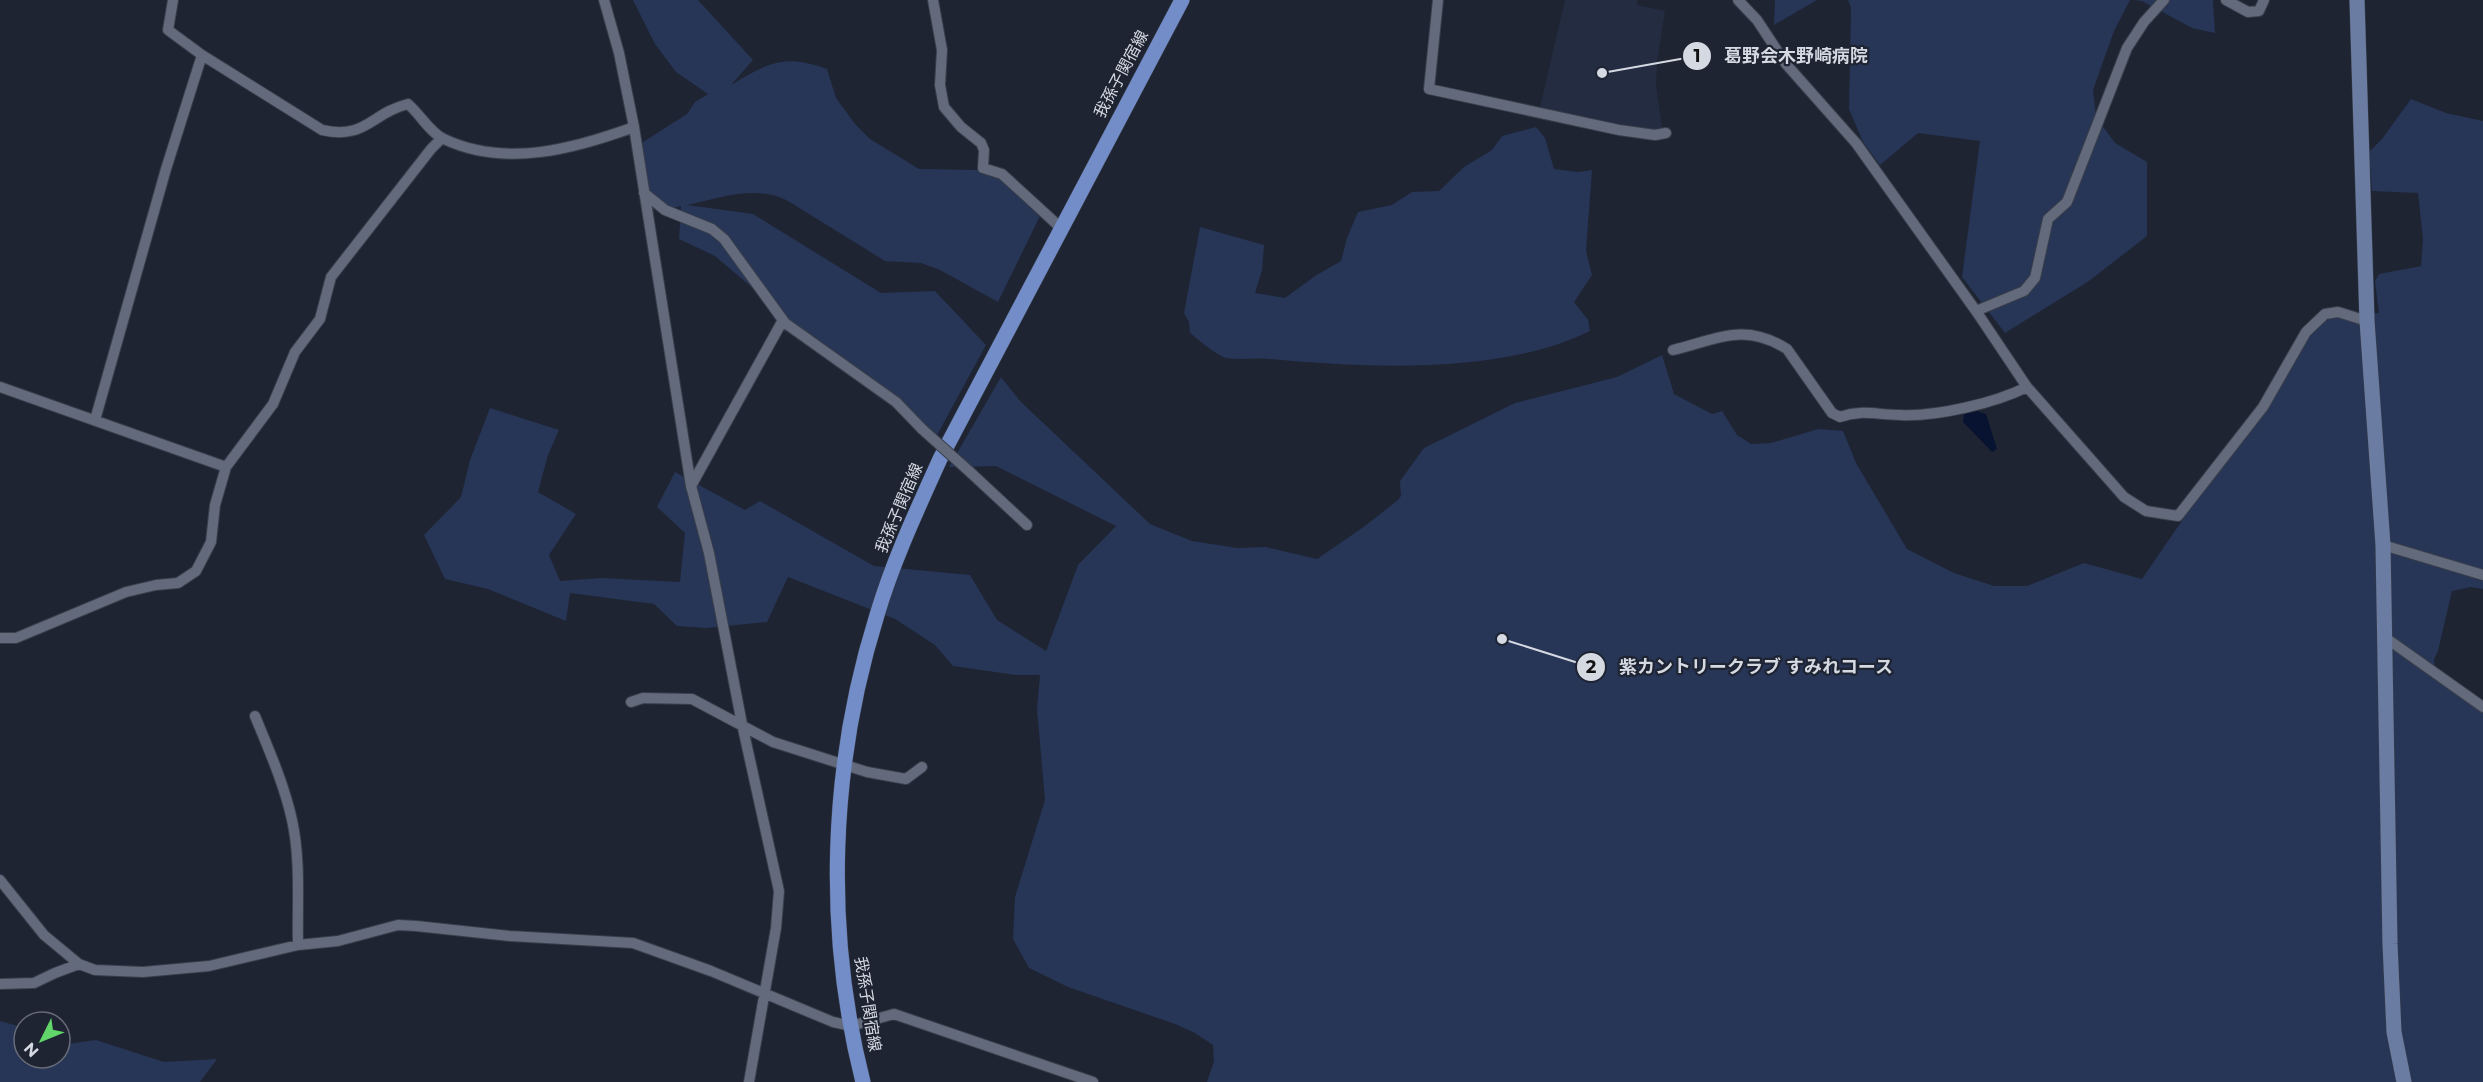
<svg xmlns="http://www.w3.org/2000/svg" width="2483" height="1082" font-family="Montserrat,'Noto Sans JP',sans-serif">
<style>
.built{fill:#232c40}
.green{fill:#273556}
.water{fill:#081331}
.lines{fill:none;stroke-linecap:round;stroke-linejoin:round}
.street-casing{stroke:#393e4a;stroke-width:12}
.secondary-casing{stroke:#393e4a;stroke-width:16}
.primary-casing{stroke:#393e4a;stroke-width:16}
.street{stroke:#626a7b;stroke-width:10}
.secondary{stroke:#6b7ca2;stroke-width:15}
.primary{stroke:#738dc9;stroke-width:15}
.street-bridge-casing{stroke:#393e4a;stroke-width:12;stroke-linecap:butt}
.street-bridge{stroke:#626a7b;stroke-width:10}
.labels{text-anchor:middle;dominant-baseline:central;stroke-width:4.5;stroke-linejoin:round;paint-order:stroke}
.street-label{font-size:16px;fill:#d4d9e2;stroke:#1e2432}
.leader{fill:none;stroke:#d4d9e2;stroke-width:2}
.callout-dot{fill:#d4d9e2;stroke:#1e2432;stroke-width:2}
.mark-label{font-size:18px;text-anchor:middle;font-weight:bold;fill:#111}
.callout-label{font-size:18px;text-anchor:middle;font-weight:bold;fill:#d4d9e2;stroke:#1e2432;stroke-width:4.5;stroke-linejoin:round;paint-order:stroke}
</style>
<rect width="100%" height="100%" fill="#1e2432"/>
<path class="built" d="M1565 0H1637V5L1665 11 1657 62 1656 84 1662 128 1658 131 1539 111Z"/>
<path class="green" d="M633 0H698L753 60 731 85C768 63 784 53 827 69L836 98 855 124 870 139 919 169 977 170 994 173 1040 216 998 302 940 270 921 263 885 261 788 201C757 184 720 198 687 205L753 214 881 293 935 291 986 345 936 437 849 363 789 319 715 256 679 239 681 206 668 209 647 191 640 144 687 114 695 102 708 94 676 72 655 44Z
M1775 0H1817L1774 25Z
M1848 0H2130L2114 31 2093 90 2096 117 2115 143 2147 162V236L2089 281 2005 333 1962 277 1980 141 1918 133 1880 165 1863 142 1849 109 1851 8Z
M2135 0H2213L2215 33 2192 28 2142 1Z
M2411 99 2446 113 2483 121V589L2471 587 2452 591 2438 651 2434 659 2435 677 2483 709V1082H1207L1214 1061 1213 1045 1195 1033 1175 1024 1068 987 1029 968 1013 939 1015 897 1045 800 1037 709 1040 675H1016L953 666 935 645 895 619 788 577 767 622 706 628 677 626 654 604 570 593 566 621 488 589 445 579 424 535 461 497 470 460 490 408 559 430 548 455 538 492 576 514 549 555 560 581 601 578 680 582 685 533 657 507 675 472 745 510 760 501 874 566 970 575 997 620 1046 651 1078 565 1116 526 996 466 949 467 1001 377 1020 401 1150 524 1192 541 1237 548 1266 547 1317 559 1365 526 1398 500 1401 496 1400 481 1424 448 1515 403 1617 377 1662 355 1674 394 1712 414 1722 411 1737 435 1751 444 1771 443 1818 429 1843 431 1856 463 1907 549 1954 573 1994 586H2027L2084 563 2142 579 2317 324 2337 315 2379 313 2375 281 2379 274 2421 266 2423 239 2418 193 2372 191 2369 152 2382 139Z
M1536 127 1545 138 1554 169 1578 172 1592 170 1586 251 1592 275 1574 302 1588 320 1590 331C1501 375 1366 368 1269 359 1257 357 1232 361 1223 357 1211 351 1200 341 1190 333L1189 322 1184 313 1200 227 1264 245 1262 270 1255 293 1285 298 1315 276 1341 261 1347 238 1358 212 1392 205 1412 192 1439 191 1464 167 1492 150 1502 136Z
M0 1021 18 1026 24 1036V1058H60V1045L96 1040 164 1062 217 1059 200 1082H0Z"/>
<path class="water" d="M1977 411 1986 414 1997 449 1992 452 1963 422 1964 414Z"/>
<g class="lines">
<g class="street-casing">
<path id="street" d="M604 0 619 53 634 127 691 486 709 553 742 724 779 891 776 928 749 1082
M933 0 942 50 940 85 944 107 961 127 981 143 984 150 983 168 1002 174 1061 228
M1438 0 1429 89 1619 130 1655 135 1666 133
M1738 0 1757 20 1786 64 1856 143 1976 311 2027 387 2124 497 2146 511 2178 516 2263 407 2306 332 2325 314 2338 312 2367 321
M2226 0 2248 12 2259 11 2264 0
M202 55 322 130C366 140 371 113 408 104 420 114 430 133 444 139 505 168 574 149 634 127
M644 193 665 210 712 229 724 239 785 323 896 402 922 429
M1976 311 2024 291 2035 278 2048 219 2067 202 2127 48 2144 22 2164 0
M1673 350C1718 339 1744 322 1787 349L1832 413 1840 417C1861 409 1878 415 1900 415 1936 417 1995 403 2027 387
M0 387 226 467
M95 420 166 169 202 55 168 30 173 0
M970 472 1027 525
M691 486 783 320
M2383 545 2483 575
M2383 636 2483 707
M0 638H16L126 592 156 585 178 583 196 571 211 542 215 505 226 467 273 404 295 352 320 319 331 277 431 149 442 138
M631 702 643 698 692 699 773 742 867 772 906 779 922 767
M255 716C269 750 284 784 292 820 301 861 297 904 298 945
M0 880 44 935 79 964 95 970 143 972 209 966 298 945 338 941 398 925 416 926 510 936 633 943 711 971 833 1022 851 1026 894 1014 1093 1082
M0 984 34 983 55 973 79 964"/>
</g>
<g class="secondary-casing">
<path id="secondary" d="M2357 0 2367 321 2383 545 2390 944 2394 1032 2404 1082"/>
</g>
<g class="primary-casing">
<path id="primary" d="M863 1082C824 929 830 765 877 615 893 561 917 510 940 459L1182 0"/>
</g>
<use href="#street" class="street"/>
<use href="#secondary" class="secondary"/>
<use href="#primary" class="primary"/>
<g class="street-bridge-casing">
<path id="street-bridge" d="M922 429 970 472"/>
</g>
<use href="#street-bridge" class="street-bridge"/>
</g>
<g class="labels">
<g class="street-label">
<text transform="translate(1121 74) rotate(-62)">我孫子関宿線</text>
<text transform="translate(899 508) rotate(-67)">我孫子関宿線</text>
<text transform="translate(868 1004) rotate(81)">我孫子関宿線</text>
</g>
</g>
<path class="leader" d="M1602 73L1697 56M1502 639L1591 667"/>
<g class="callout-dot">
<circle cx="1602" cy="73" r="6"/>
<circle cx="1502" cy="639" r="6"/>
<circle cx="1697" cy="56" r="15"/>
<circle cx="1591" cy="667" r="15"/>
</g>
<g class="mark-label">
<text x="1697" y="62">1</text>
<text x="1591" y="673">2</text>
</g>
<g class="callout-label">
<text x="1796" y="62">葛野会木野崎病院</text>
<text x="1756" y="673">紫カントリークラブ すみれコース</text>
</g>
<g transform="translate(42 1040) rotate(227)"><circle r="28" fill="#1e2432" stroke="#676c78" stroke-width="1.5"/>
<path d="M0-4.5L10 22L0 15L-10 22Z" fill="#61d46a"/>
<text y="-9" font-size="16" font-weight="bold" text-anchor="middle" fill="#d4d9e2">N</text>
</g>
</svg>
